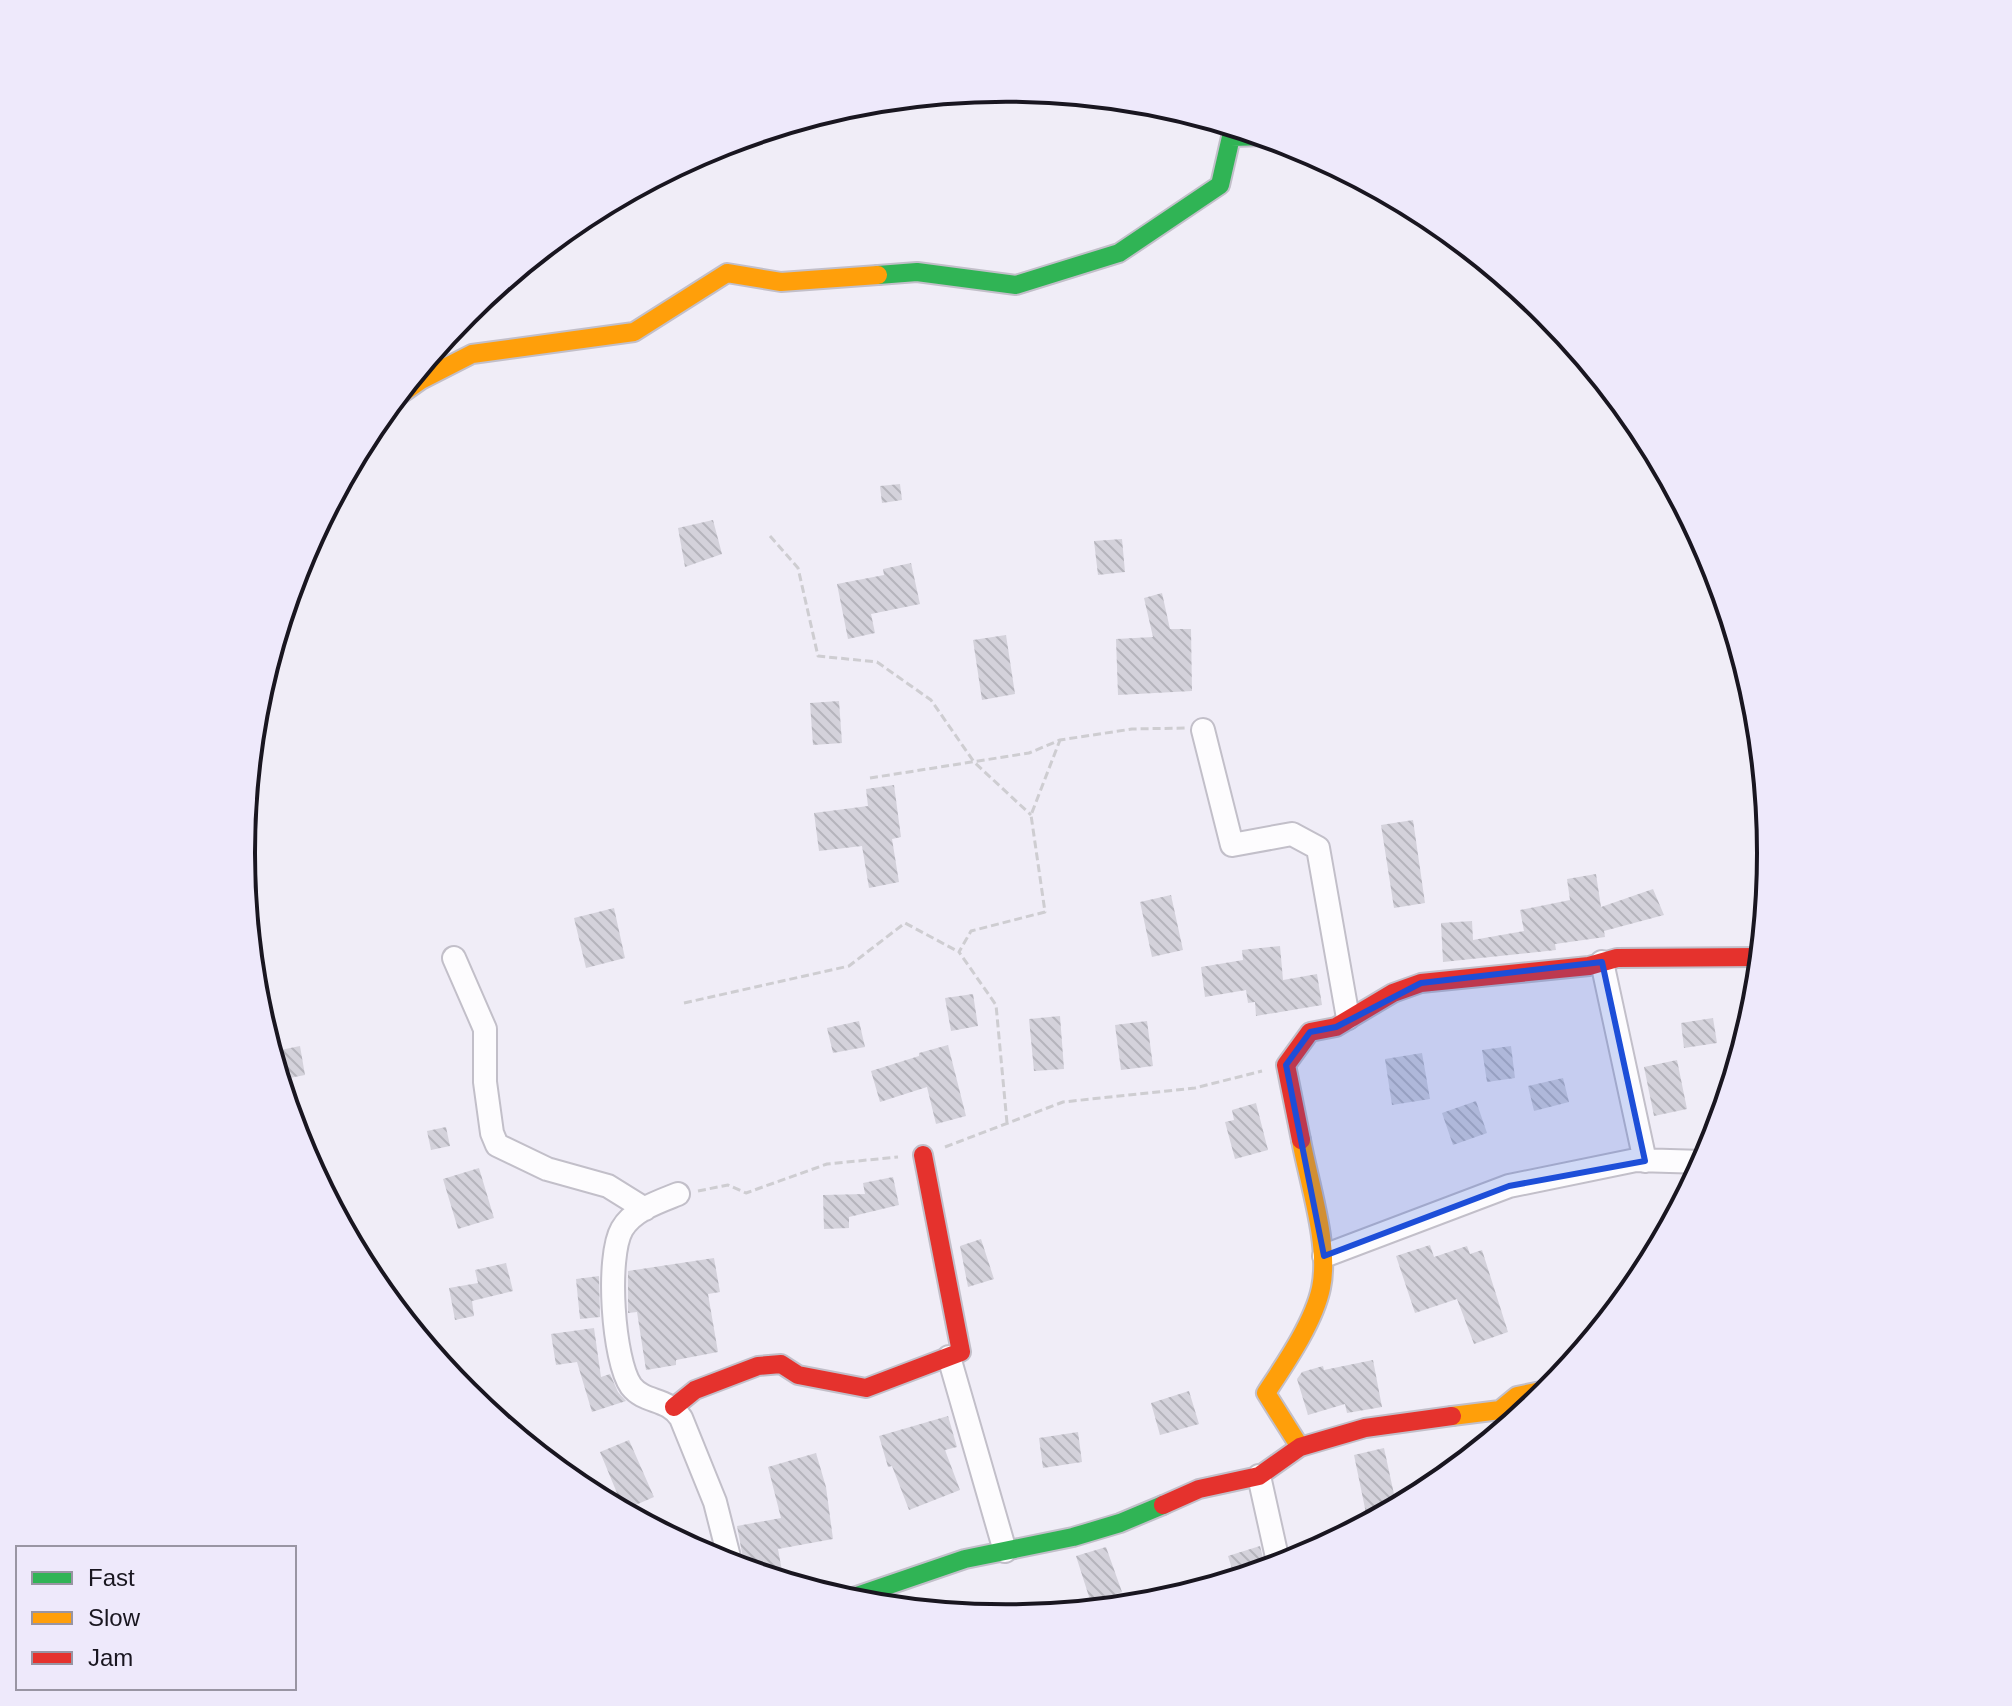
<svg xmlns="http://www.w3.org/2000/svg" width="2012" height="1706" font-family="Arial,sans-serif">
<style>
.building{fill:url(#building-back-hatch)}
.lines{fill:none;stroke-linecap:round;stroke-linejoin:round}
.street-casing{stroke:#c2bfc9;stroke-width:26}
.fast-casing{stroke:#c2bfc9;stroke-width:22}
.slow-casing{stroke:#c2bfc9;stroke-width:22}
.jam-casing{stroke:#c2bfc9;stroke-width:22}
.path{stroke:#cecdd1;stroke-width:3;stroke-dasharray:8 4;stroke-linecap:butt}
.street{stroke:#fdfcfe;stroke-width:22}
.fast{stroke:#30b455;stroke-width:18}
.slow{stroke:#ff9f0a;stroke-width:18}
.jam{stroke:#e5322d;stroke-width:18}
.marked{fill:#1d4ed8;fill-opacity:0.2;stroke:#1d4ed8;stroke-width:6;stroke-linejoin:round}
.rim{fill:none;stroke:#191620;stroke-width:4}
</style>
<defs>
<pattern id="building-back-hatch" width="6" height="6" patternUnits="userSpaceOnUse" patternTransform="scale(2)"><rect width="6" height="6" fill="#d4d2db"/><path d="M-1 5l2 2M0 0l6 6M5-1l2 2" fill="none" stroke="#b5b4bc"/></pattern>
</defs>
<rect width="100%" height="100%" fill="#f0edf7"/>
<path class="building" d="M900 484 902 500 882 503 880 486Z
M713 520 722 554 685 567 678 528Z
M1122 539 1125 572 1098 575 1094 541Z
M911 563 920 604 871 614 875 633 848 639 837 584 884 575 883 569Z
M1162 593 1170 629H1191L1192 691 1118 695 1116 639 1153 637 1144 598Z
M1006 635 1015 694 982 700 973 640Z
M839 701 842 743 813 745 810 703Z
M894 785 901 837 892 839 899 882 869 888 862 846 819 851 814 813 868 806 866 789Z
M1413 820 1425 903 1394 908 1381 825Z
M1596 874 1601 907 1653 889 1664 915 1604 931 1605 937 1555 944 1556 950 1443 962 1441 923 1472 921 1473 940 1524 931 1520 910 1570 900 1567 879Z
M1171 895 1183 950 1152 957 1140 902Z
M614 908 625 958 586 968 574 918Z
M1280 946 1283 980 1317 974 1322 1005 1256 1016 1255 1002 1248 1003 1246 990 1205 997 1201 967 1243 960 1242 950Z
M973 994 978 1026 951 1031 945 998Z
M1060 1016 1064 1069 1034 1071 1029 1019Z
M1713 1018 1717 1043 1684 1048 1681 1023Z
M859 1021 865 1047 833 1053 827 1028Z
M1147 1021 1153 1066 1121 1070 1115 1025Z
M948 1045 966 1116 936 1124 927 1087 880 1102 871 1071 919 1056V1053Z
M300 1046 305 1075 279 1080 271 1052Z
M1511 1046 1515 1078 1487 1082 1482 1050Z
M1422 1053 1430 1099 1392 1105 1385 1059Z
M1677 1060 1687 1109 1654 1116 1644 1067Z
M1563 1078 1569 1102 1534 1111 1528 1086Z
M1476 1101 1487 1133 1453 1145 1442 1113Z
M1256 1103 1268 1150 1235 1159 1225 1122 1234 1120 1232 1110Z
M446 1127 450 1146 431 1150 427 1131Z
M479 1168 494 1218 458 1229 443 1179Z
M893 1177 899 1205 849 1217V1228L824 1229 823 1195 865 1194 863 1183Z
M981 1239 994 1279 968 1287 960 1246Z
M1430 1245 1434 1257 1467 1246 1470 1254 1482 1250 1508 1332 1474 1344 1457 1299 1415 1313 1396 1256Z
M714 1258 720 1292 708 1294 718 1352 676 1360V1365L646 1370 637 1312 628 1313V1271Z
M506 1263 513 1291 472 1301 474 1316 455 1320 449 1288 478 1283 475 1270Z
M599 1276 600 1317 580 1319 576 1279Z
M594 1328 601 1377 610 1374 618 1392 626 1401 592 1412 577 1362 556 1365 551 1334Z
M1373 1360 1382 1407 1347 1413 1345 1404 1308 1415 1297 1379 1302 1372 1323 1366 1324 1370Z
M1189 1391 1199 1424 1160 1435 1151 1403Z
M948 1416 957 1447 945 1450 960 1490 909 1510 892 1466 888 1467 879 1436Z
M1078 1432 1082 1462 1043 1468 1039 1438Z
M629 1440 654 1497 624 1510 600 1452Z
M1384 1448 1397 1508 1368 1523 1354 1455Z
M816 1453 826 1487 833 1539 778 1549 782 1571 763 1575 745 1569 737 1526 781 1518 768 1467Z
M1260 1546 1264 1562 1233 1572 1228 1556Z
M1106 1547 1122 1592 1091 1603 1076 1556Z"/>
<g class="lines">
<g class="street-casing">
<path id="street" d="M1203 730 1232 845 1292 834 1318 848 1348 1018
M454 958 485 1029V1082L492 1133 497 1145 547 1169 608 1186 645 1209
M1602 962 1645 1161
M678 1194C658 1202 633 1210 622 1229 606 1257 613 1360 631 1386 645 1404 667 1397 681 1418L715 1502 731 1565
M1324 1256 1509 1186 1636 1160 1704 1162
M949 1357 1005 1551
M1259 1476 1279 1566"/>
</g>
<g class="fast-casing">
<path id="fast" d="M878 275 917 272 1016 285 1119 253 1220 185 1231 137 1266 136
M845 1600 965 1559 1073 1537 1120 1523 1163 1505"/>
</g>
<g class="slow-casing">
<path id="slow" d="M394 399 421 380 472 354 634 332 727 273 781 282 878 275
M1452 1416 1500 1410 1517 1396 1551 1389
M1300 1447 1266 1393C1285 1364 1314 1322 1321 1288 1330 1246 1309 1183 1301 1140"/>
</g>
<g class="jam-casing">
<path id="jam" d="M1301 1140 1286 1065 1310 1032 1336 1027 1393 993 1421 983 1589 966 1617 958 1761 957
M674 1407 695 1390 758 1366 781 1364 798 1375 866 1388 961 1352 923 1155
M1163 1505 1199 1489 1259 1476 1300 1447 1365 1428 1452 1416"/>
</g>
<path class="path" d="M770 536 798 568 818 656 877 662 931 700 974 762 1031 815
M870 778 1029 753 1060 740 1132 729 1185 728
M684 1003 849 966 905 923 959 952
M1007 1123 996 1005 959 952 971 931 1045 912 1031 815 1060 740
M945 1147 1063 1102 1195 1088 1262 1071
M698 1191 728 1185 746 1193 827 1164 898 1157"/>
<use href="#street" class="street"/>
<use href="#fast" class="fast"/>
<use href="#slow" class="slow"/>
<use href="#jam" class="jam"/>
</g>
<path class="marked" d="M1602 962 1645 1161 1509 1186 1324 1256 1286 1065 1310 1032 1336 1027 1421 983Z"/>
<path d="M0 0H2012V1706H0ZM255 853a751 751 0 1 1 1502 0a751 751 0 1 1-1502 0Z" fill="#eee9fb" fill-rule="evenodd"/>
<path class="rim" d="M255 853a751 751 0 1 1 1502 0a751 751 0 1 1-1502 0Z"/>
<rect x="16" y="1546" width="280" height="144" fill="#eee9fb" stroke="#9995a3" stroke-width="2"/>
<rect x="32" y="1572" width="40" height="12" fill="#30b455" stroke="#9995a3" stroke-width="2"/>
<text x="88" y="1586" font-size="24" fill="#191620">Fast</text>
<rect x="32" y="1612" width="40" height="12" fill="#ff9f0a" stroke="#9995a3" stroke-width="2"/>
<text x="88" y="1626" font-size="24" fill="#191620">Slow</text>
<rect x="32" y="1652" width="40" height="12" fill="#e5322d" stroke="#9995a3" stroke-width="2"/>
<text x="88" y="1666" font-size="24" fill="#191620">Jam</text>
</svg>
